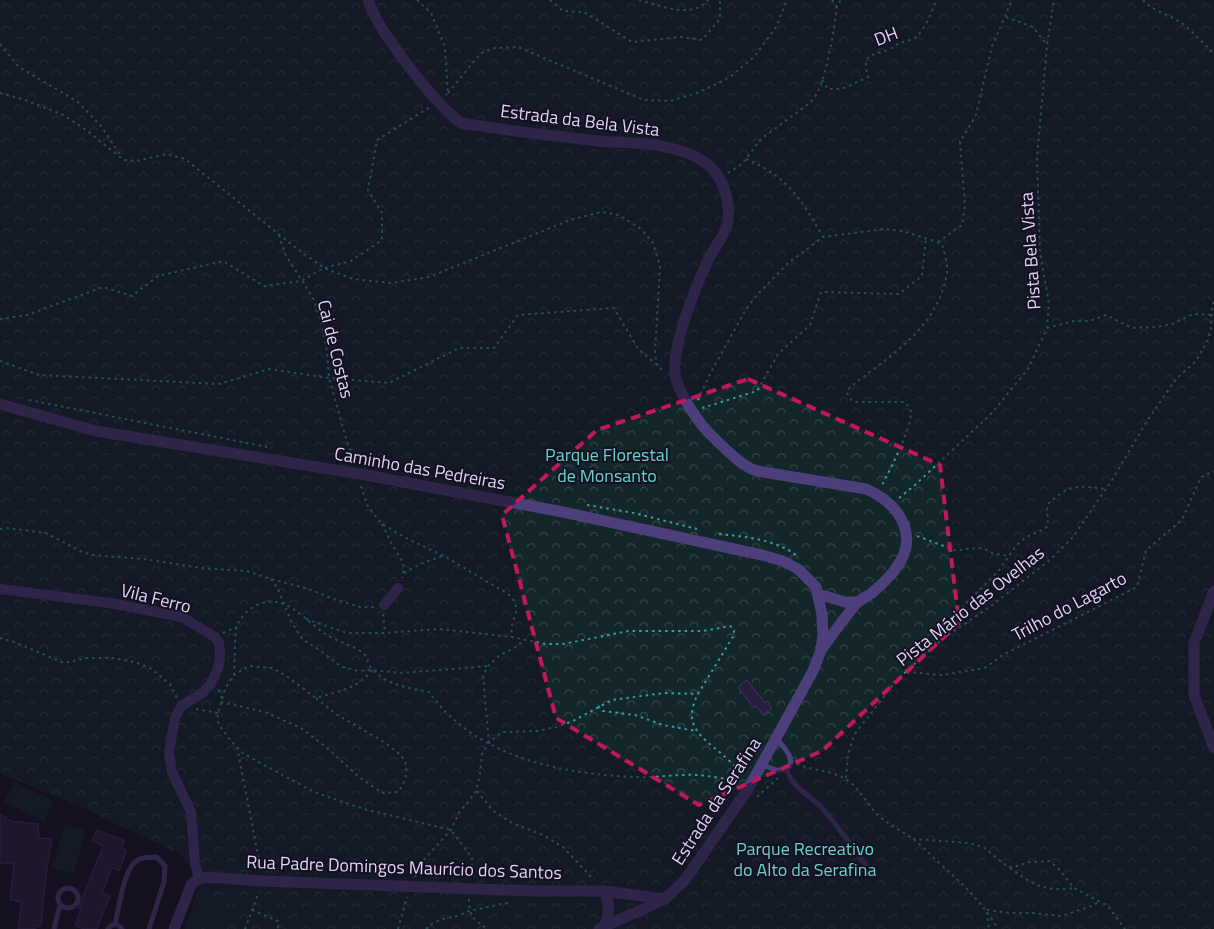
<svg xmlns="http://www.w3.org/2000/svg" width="1214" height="929" font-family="'Titillium Web',sans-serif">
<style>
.park{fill:url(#park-crowns)}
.pitch{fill:#13272a}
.building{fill:#2a1e3f;stroke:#473269}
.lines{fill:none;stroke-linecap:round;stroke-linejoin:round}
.path{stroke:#3b9ba7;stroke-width:2;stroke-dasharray:2.5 4;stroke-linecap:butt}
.service{stroke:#4c3f7b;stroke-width:5}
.minor{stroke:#4c3f7b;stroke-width:10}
.tertiary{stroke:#4c3f7b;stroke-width:11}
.marked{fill:none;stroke:#c2185b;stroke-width:4;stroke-dasharray:10 6;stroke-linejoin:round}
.labels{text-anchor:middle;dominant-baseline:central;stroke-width:4;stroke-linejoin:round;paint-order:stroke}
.street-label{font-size:18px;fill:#dfd4fa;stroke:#151020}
.park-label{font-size:18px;fill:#67d3cb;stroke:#151020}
</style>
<defs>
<pattern id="park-crowns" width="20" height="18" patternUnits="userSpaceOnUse" patternTransform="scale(1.25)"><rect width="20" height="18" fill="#13272a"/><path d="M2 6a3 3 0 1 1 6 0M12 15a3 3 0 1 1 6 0" fill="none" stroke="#35454a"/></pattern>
</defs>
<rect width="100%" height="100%" fill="#151020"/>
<path class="park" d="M0 0H1214V929H185L201 882 180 854 81 807 0 773Z"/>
<path class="pitch" d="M14 782 53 801 44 821 4 802Z
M65 824 86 830 73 874 52 868Z
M199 898 228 910 220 929H208L189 921Z"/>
<path class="building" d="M747 680 765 703 767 701 772 708 763 715 756 706 754 708 738 687Z
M0 814 11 821 38 824 39 838 52 839 47 867 41 926H35V929H18L21 902 10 900 14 864 0 863Z
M97 830 125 841 122 848 127 850 119 871 112 868 102 893 110 896 97 929H84L75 926 81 909 78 908 103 846 92 841Z"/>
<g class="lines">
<path class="path" d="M417 0 431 13 445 47 448 94 446 95
M550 0 563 11 584 12 632 42 681 37 702 40 720 19V0
M639 0C659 5 691 20 708 0
M832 0 837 7
M1143 0C1152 11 1168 14 1180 22 1192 31 1204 43 1214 54
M1006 17 1033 27 1047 45
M0 44 19 67 78 102 101 126 121 156
M822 80 828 89H842L868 77C862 54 870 56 888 50 893 48 896 44 901 43 905 41 912 40 916 37 925 29 932 12 936 0
M0 93 22 99 61 114 82 127 124 160 136 161 167 154 185 159 296 248 324 268 353 279 391 283 429 277 570 220 601 212 619 215 641 229 653 243 660 266 655 352 657 366 665 372
M448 93 481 53 495 48 518 47 644 100 670 101 700 92 730 77 754 57 776 27 787 0
M746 159C788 177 801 199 823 237
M728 173 742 164 761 139 811 102C826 87 834 29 837 7L841 0
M279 235 285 254 313 298 321 321 327 352 329 378 347 442 356 462
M938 242 962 225 965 206 960 142 976 115 992 46 1012 0
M0 319 27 315 103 287 132 296 158 276 223 261 264 286 301 281 324 268 351 261 382 240V213L368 190 377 140 430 107
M1047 328 1074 321H1090L1106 315 1132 328 1156 327 1172 324 1193 314 1214 315
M0 361 39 375 219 384 269 369 329 378 389 383 459 348H494L518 315 614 308 638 349 657 365
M29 400 272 448
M698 400 711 372 745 311 756 296 787 264 823 237 884 229 903 231 937 242 943 247C945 255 948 266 947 273 938 328 890 356 850 387L847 393 852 401 857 402H904C907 405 910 407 911 412 912 427 890 470 882 485
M702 408 757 391 778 354 810 325 821 292 899 294 922 276 926 238
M361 486 368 507 382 524 410 540 444 556 508 594C526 611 508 618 512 637
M899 498 915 485 992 413 1028 369 1047 328 1049 304 1040 251 1037 158 1047 45 1054 0
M587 505 634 513 697 529
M382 524C387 533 390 542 395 549 402 561 406 564 402 578
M0 529 8 528 46 533 80 551 92 555 144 559 201 568 246 571 271 579 309 589 336 600 360 607H376
M719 534C748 537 775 539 799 557
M917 536 957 551 964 549 983 548 992 553 1008 556
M404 573 420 564 443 556
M271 579 278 589 291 621 302 639 321 651 340 666 358 671 372 670 401 673 488 666
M383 614 385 632
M306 619 347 633H385L439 629 512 637 546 644H563L629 631H703L730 626 734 629V635L698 694C682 725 700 736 723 755 727 759 733 763 737 769 738 772 739 776 740 780
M223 633 237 627
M949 635 947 627C960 606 980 591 997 572 1006 563 1010 551 1021 541 1029 534 1041 532 1048 526L1047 505C1069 484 1077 485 1105 489
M0 638 14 642 64 663 86 658H112L135 662 150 668 170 684 177 698
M372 670C357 689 339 691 316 698L285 675 272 668 249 666 234 675 225 689 218 713 217 720 220 726 231 741 244 754 314 792 364 809 451 830 472 858 471 877
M907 672 942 675 985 668 1001 656 1137 587 1146 550 1182 520 1201 477 1214 471
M234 675C235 662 234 638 237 626 240 618 247 610 255 606 285 590 304 621 327 635 338 642 354 645 364 654 368 658 368 666 373 670 388 685 409 688 429 692 475 757 561 774 635 777 656 778 676 774 696 775 710 775 729 782 741 778
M219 690 222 699
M221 702 265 712 301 728 326 747 359 777 382 793 398 792C405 783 411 768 402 757 390 743 357 727 341 717 332 712 324 704 316 698
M598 706 603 711 635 715 663 725 696 731
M196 709 218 713
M489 743 483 676 488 666 500 655 518 646 524 639
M237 747 261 870
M797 764C813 771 832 770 847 780 861 789 867 806 880 817 890 825 901 831 912 838 921 845 929 853 937 861 962 883 981 901 998 929
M846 778 848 755 854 735 897 680 944 638 991 606 1051 559 1073 537 1112 480 1147 421 1176 379 1196 361 1208 340 1211 328 1212 306 1214 302
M477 791 492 810 512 823 543 835 563 847 594 880
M757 797 778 778
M913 839 968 843 983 847 1008 867H1014L1030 862 1049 861 1057 867 1074 888 1108 906 1125 929
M1010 868C1033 885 1045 892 1074 888
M415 877 420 864 451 830 460 811 469 801 476 791 480 775 482 754 489 743 502 732 537 731 556 727 573 721 612 700 664 693 698 694
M469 899C469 917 474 919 487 929
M252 910 278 921V929
M987 910 1010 913H1032L1061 916 1092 906 1099 902
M987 912 989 929
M245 929 259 892
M398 929 407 897
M426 929 433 923 442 919 458 916 469 911 511 902"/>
<path class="service" d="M777 739C784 748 797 759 787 770
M762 765 777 770H787
M787 770C792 788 811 796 823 809 841 830 857 853 873 875
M58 898a10 10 0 1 1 20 0a10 10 0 1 1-20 0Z
M115 924C119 908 123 875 134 863 139 857 149 857 157 857L165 866 164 882 149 929
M54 929 59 909 61 906
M108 929C112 923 118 923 122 929"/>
<path class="minor" d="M0 589 110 603 182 617 215 637 219 643 220 654 219 665 215 675 210 685 201 694 181 706 175 718 169 752 172 772 191 812 195 863 199 879
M384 605 398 588"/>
<path class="tertiary" d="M368 0C377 30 435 104 461 123 499 129 536 134 574 138 588 140 602 142 615 142 645 143 677 145 703 161 723 173 732 204 727 225 724 236 714 248 709 258 696 286 672 344 675 374 678 392 696 419 708 432 719 443 735 460 748 467 752 470 758 471 763 472L866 489C901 504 921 538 894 571 888 579 880 586 872 593 867 596 861 599 856 604 844 618 833 634 821 650
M0 404 96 431 360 474 563 512 762 555 783 561 798 569 816 587 822 615 823 635 821 650 813 671 748 789 685 880 665 899 599 929
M1214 591 1194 643V695L1214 748
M818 594 845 602H858
M604 927C610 914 610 904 604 891
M174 929 192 883 199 879 206 877 263 881 533 891H604L665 899"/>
</g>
<path d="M0 0H1214V929H0ZM748 379 940 465 959 623 822 751 699 805 556 718 502 515 597 430Z" fill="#151020" fill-opacity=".55" fill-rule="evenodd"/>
<path class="marked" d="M748 379 940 465 959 623 822 751 699 805 556 718 502 515 597 430Z"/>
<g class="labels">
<g class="street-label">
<text transform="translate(886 36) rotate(-21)">DH</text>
<text transform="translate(580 120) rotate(7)">Estrada da Bela Vista</text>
<text transform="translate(1030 251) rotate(-94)">Pista Bela Vista</text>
<text transform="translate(336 349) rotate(76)">Cai de Costas</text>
<text transform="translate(420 468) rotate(10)">Caminho das Pedreiras</text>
<text transform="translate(156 598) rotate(14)">Vila Ferro</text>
<text transform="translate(970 606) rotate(-38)">Pista Mário das Ovelhas</text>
<text transform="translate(1069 606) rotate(-28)">Trilho do Lagarto</text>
<text transform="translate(716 801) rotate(-57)">Estrada da Serafina</text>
<text transform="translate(404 867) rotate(2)">Rua Padre Domingos Maurício dos Santos</text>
</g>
<g class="park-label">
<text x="607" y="454">Parque Florestal<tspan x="607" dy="21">de Monsanto</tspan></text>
<text x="805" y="848">Parque Recreativo<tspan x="805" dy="21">do Alto da Serafina</tspan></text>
</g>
</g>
</svg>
